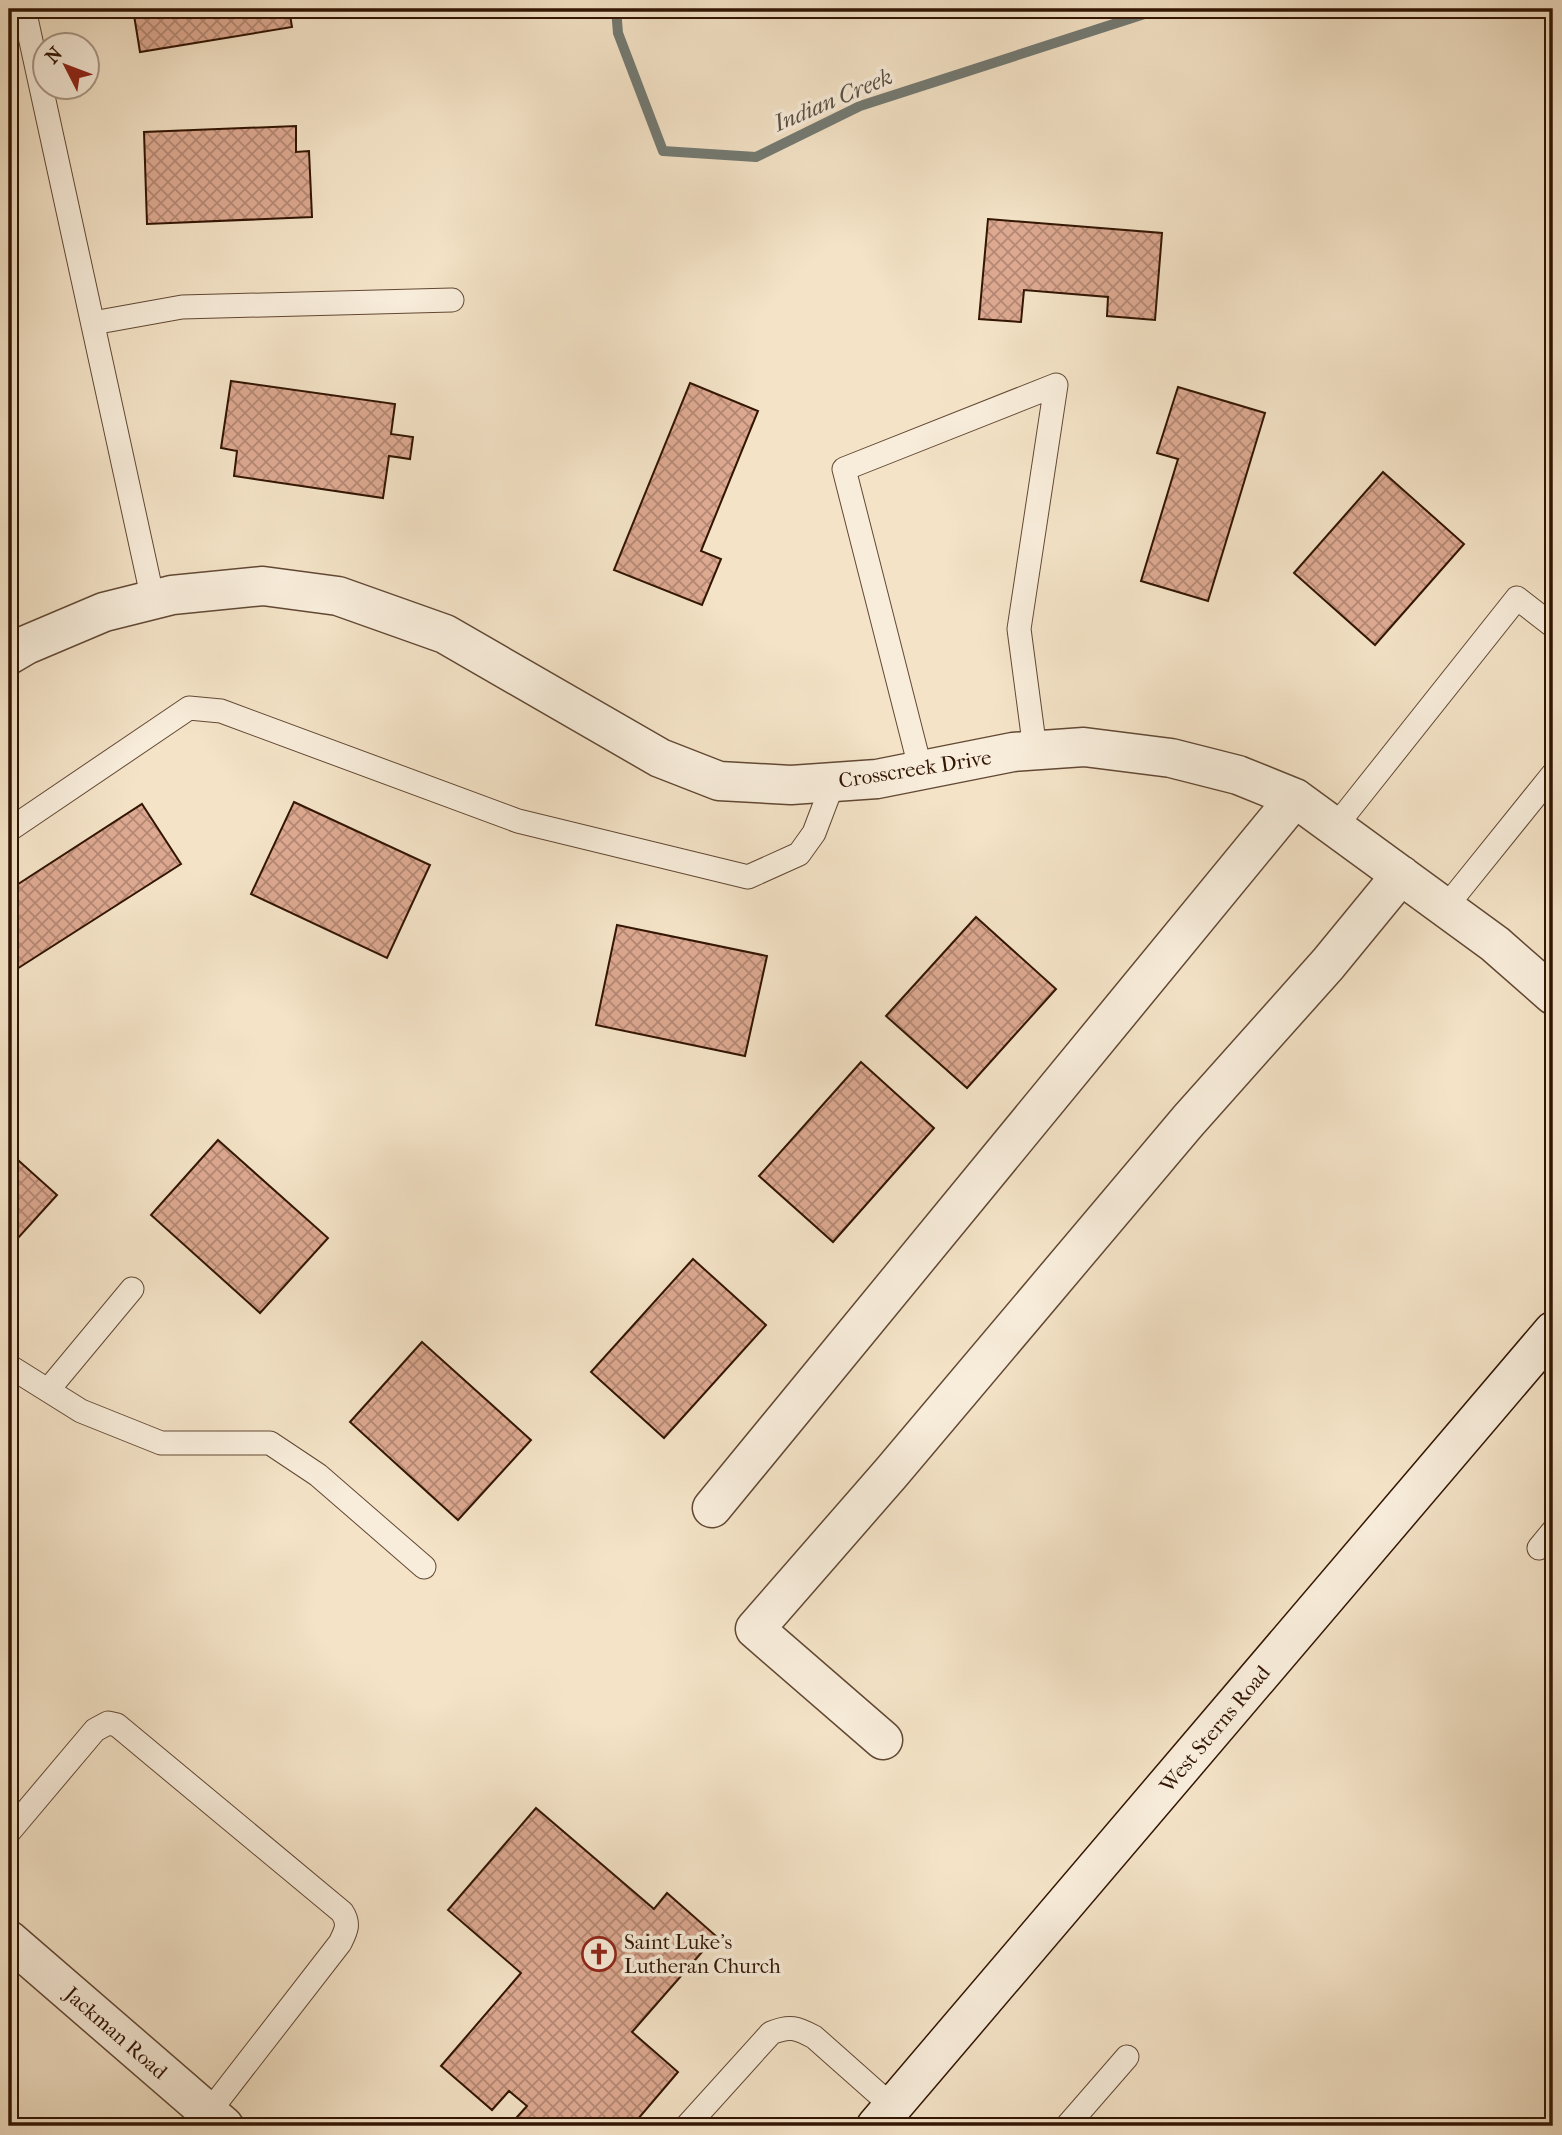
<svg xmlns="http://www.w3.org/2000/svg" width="1562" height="2135" font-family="'IM FELL French Canon',serif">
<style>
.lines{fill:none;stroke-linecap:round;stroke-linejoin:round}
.stream{stroke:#737a73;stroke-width:10}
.building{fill:url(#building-cross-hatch);stroke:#321503;stroke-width:2}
.service-casing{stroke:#624834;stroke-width:25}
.minor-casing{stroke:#624834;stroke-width:41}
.tertiary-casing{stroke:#624834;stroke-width:41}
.secondary-casing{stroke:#321503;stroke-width:41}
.service{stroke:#f8eddb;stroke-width:23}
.minor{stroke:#f8eddb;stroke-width:38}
.tertiary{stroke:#f8eddb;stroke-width:38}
.secondary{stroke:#f8eddb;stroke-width:38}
.labels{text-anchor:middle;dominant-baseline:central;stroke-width:7;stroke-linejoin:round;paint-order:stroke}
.street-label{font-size:21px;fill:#321503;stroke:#f8eddb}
.poi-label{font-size:21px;fill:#321503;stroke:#f8eddb;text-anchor:start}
.water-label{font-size:23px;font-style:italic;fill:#585044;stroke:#f8eddb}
</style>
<defs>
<pattern id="building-cross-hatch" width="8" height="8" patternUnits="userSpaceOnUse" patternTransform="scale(1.75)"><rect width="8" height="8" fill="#dda991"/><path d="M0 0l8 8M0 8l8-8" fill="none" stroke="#b48874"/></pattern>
</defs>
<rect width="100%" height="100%" fill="#f4e3c7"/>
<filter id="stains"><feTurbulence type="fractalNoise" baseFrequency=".00286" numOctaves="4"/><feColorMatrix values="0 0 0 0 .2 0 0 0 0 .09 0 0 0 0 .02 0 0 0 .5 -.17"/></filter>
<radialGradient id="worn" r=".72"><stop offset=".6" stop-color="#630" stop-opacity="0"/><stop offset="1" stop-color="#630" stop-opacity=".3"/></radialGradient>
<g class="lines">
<path class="stream" d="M616 9 618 33 663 151 756 157 860 106 1160 9"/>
</g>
<path class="building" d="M133 9H289L292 27 140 52Z
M296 126V152L309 151 312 217 147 224 144 132Z
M988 219 1162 233 1155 320 1107 316 1108 297 1024 290 1021 322 979 319Z
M231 381 395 404 391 434 413 437 410 459 389 456 383 498 234 476 237 451 221 448Z
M690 383 758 411 701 551 721 559 702 605 614 570Z
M1178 387 1265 413 1208 601 1141 581 1178 459 1157 453Z
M1383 472 1464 544 1375 645 1294 573Z
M294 802 430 865 387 958 251 894Z
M142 804 181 864 9 974V890Z
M976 917 1056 989 967 1088 886 1016Z
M617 925 767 956 745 1056 596 1025Z
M861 1062 934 1128 833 1242 759 1176Z
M218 1140 328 1238 260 1313 151 1215Z
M9 1152 57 1195 9 1248Z
M693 1259 766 1325 664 1438 591 1372Z
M422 1342 531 1440 458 1520 350 1422Z
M536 1808 654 1909 667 1893 716 1936 632 2032 678 2072 632 2126H509L527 2106 509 2091 492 2110 441 2066 521 1973 448 1910Z"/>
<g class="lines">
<g class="service-casing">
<path id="service" d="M24 9 153 600
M93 323 182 307 452 300
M921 771 844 469 1056 385 1019 629 1035 750
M1335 827 1517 598 1553 626
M9 830 189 708 221 711 518 821 748 877 799 854 814 833 833 783
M1445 908 1553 774
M9 1366 81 1411 161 1443H270L318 1475 424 1567
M48 1390 132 1289
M1539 1548 1553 1531
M9 1832 95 1730 108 1723 117 1725 342 1912C350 1924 346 1931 340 1943L202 2121
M687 2126 771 2033C790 2025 797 2028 814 2037L893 2107
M1067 2126 1127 2057"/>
</g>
<g class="minor-casing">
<path id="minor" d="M9 655 26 645 104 612 172 595 263 586 338 596 445 634 660 758 719 781 791 785 877 779 1013 752 1084 747 1171 758 1238 775 1295 798 1495 944 1553 995
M712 1508 1295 798
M883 1740 755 1629 891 1473 1188 1121 1328 964 1401 875"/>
</g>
<g class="tertiary-casing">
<path id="tertiary" d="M9 1940 224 2126"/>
</g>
<g class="secondary-casing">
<path id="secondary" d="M876 2126 1553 1331"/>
</g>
<use href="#service" class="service"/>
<use href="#minor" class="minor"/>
<use href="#tertiary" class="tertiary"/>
<use href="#secondary" class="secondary"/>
</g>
<defs>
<g id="church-ring" transform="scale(1.75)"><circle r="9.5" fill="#f8eddb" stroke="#8f2418" stroke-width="1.5"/><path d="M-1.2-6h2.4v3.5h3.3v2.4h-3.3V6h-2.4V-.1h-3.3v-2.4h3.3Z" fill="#8f2418"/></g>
</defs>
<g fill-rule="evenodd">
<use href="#church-ring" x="599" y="1954"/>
</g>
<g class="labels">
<g class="street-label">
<text transform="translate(915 769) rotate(-9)">Crosscreek Drive</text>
<text transform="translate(1215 1729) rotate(-50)">West Sterns Road</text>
<text transform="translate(116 2033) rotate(41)">Jackman Road</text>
</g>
<g class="poi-label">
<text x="624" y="1942">Saint Luke's<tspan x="624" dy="24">Lutheran Church</tspan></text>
</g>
<g class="water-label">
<text transform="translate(833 100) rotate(-23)">Indian Creek</text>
</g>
</g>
<rect width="1562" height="2135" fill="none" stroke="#f4e3c7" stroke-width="35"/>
<rect x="10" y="10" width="1541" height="2114" fill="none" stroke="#321503" stroke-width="3.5"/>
<rect x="18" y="18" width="1527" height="2100" fill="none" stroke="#321503" stroke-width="2"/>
<g transform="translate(66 66) rotate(312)"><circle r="33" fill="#f8eddb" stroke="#a99785" stroke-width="2"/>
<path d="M0-5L12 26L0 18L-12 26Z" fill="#8f2418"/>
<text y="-10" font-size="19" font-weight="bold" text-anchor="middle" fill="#321503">N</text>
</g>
<rect width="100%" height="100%" filter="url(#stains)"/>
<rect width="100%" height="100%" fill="url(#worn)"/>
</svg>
